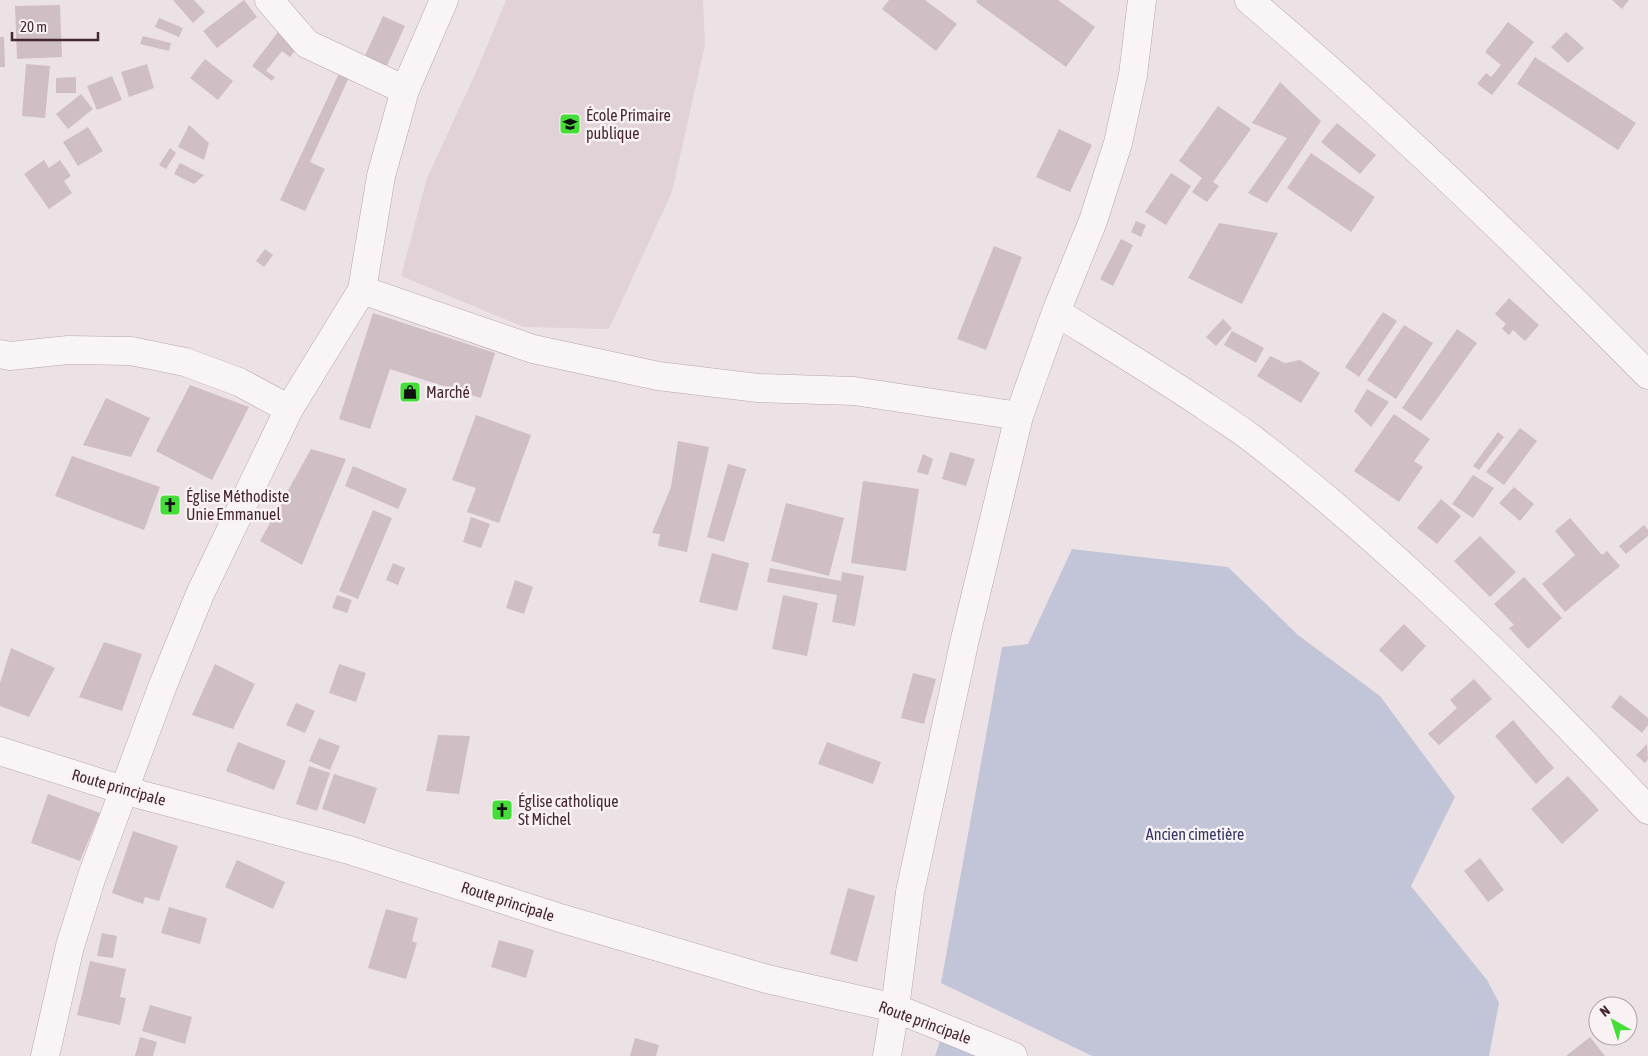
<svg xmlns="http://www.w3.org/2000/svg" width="1648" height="1056" font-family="'Asap Condensed',sans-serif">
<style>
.built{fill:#e1d2d7}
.green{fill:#c2c5d7}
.building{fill:#cfbec3}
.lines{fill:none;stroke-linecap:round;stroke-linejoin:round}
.minor-casing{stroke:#b7a6ab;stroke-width:29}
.minor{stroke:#f9f5f6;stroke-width:28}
.labels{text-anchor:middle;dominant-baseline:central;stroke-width:5;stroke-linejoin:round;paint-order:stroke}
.poi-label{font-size:16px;fill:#462730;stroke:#f9f2f4;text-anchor:start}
.street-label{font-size:16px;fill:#462730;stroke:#f9f2f4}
.park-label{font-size:16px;fill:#333863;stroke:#f9f2f4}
</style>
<rect width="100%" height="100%" fill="#ece2e5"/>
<path class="built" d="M506 0H703L705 45 672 192 609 329 524 327 401 276 427 178 477 70Z"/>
<path class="green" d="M1072 549 1228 567 1298 635 1380 696 1455 797 1411 886 1487 980 1499 1003 1489 1056H1092L941 983 1002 647 1028 644Z
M941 1038 979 1056H935Z"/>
<path class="building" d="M173 0H194L205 12 193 23Z
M244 0 257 17 217 48 203 31Z
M889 0H925L957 24 936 51 882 9Z
M977 0H1058L1095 27 1066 67 976 2Z
M1612 0H1629L1622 9Z
M60 5 62 57 17 59 15 6Z
M383 16 405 26 385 70 363 60Z
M159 18 183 28 179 37 155 27Z
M1508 22 1534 42 1492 95 1477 84 1486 73 1491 77 1501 65 1485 52Z
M278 32 298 47 290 57 282 51 266 71 275 77 272 81 252 66Z
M1566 32 1584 48 1568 63 1551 47Z
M143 36 171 43 169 51 140 44Z
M0 37H4L5 67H0Z
M1535 57 1636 123 1618 150 1517 84Z
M205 59 233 81 218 100 190 78Z
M26 64 50 66 45 118 22 116Z
M147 64 154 88 129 97 121 72Z
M341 69 351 73 310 162 325 169 305 211 280 200Z
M112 76 122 100 97 110 87 86Z
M76 77V93H56V78Z
M1280 82 1321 121 1267 203 1248 193 1287 138 1252 123Z
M81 94 93 109 68 129 56 114Z
M1218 106 1251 129 1213 182 1219 186 1207 202 1192 192 1202 178 1179 161Z
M1337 123 1376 155 1360 174 1321 142Z
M189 125 209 143 204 160 178 147Z
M88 127 103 151 78 166 63 142Z
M1059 129 1092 145 1070 192 1036 177Z
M170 148 176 153 166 169 159 165Z
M1311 153 1375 197 1351 232 1287 188Z
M44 160 49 168 60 160 71 176 64 181 72 193 49 209 24 174Z
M180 163 204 175 194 184 174 174Z
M1171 173 1191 186 1166 225 1145 212Z
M1136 221 1146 225 1141 237 1131 232Z
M1219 223 1278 233 1242 304 1188 278Z
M1121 239 1133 245 1113 286 1100 279Z
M994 246 1022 257 986 350 957 339Z
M265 249 273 255 264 267 256 261Z
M1509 298 1539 325 1525 341 1513 330 1509 335 1502 329 1506 324 1495 314Z
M1383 312 1397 321 1359 377 1345 367Z
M373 313 495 353 481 398 390 369 370 429 339 419Z
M1223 319 1232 328 1216 346 1206 337Z
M1404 325 1433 343 1396 399 1367 380Z
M1457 329 1477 343 1421 421 1402 408Z
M1232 331 1264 348 1256 363 1224 345Z
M1270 356 1285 363 1300 360 1320 373 1301 403 1257 376Z
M190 385 249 407 212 480 156 451Z
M1367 389 1389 402 1371 427 1354 411Z
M106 398 150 418 131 457 83 445Z
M1394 414 1430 439 1414 461 1423 467 1399 502 1354 471Z
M476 415 531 435 499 523 467 512 476 488 452 480Z
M1520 428 1537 441 1504 485 1486 472Z
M1498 432 1504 437 1479 470 1473 466Z
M678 441 709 447 687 552 658 546 660 534 652 533 671 487Z
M311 449 346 459 302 565 260 541Z
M950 452 975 459 966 486 942 479Z
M923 454 933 459 928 475 917 472Z
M72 456 160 487 144 530 55 496Z
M728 464 746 469 724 542 707 537Z
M353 466 407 489 398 509 345 486Z
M1473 475 1494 488 1473 518 1452 504Z
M863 481 919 489 906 571 851 563Z
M1514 487 1534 504 1520 521 1499 503Z
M1441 499 1461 516 1437 544 1417 528Z
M786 503 844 518 829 576 771 561Z
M373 510 392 518 358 599 339 591Z
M471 517 490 524 481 548 463 542Z
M1570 518 1602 555 1607 551 1620 566 1565 612 1542 584 1575 555 1555 531Z
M1644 525 1648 530V536L1626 554 1619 546Z
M1480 536 1516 572 1490 597 1454 561Z
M712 553 749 563 737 611 699 602Z
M393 563 405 568 398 585 386 580Z
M770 568 841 581 842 572 864 576 855 626 832 622 837 595 767 582Z
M1524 577 1562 618 1528 649 1509 628 1514 625 1494 604Z
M515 580 533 587 524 614 506 608Z
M337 595 352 600 347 613 332 608Z
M783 595 818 603 807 656 772 649Z
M1404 624 1426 646 1402 672 1379 650Z
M104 642 142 654 122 711 79 697Z
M11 648 55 668 29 717 0 706V683Z
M215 664 255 684 233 729 192 715Z
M339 664 366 673 356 702 329 693Z
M913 673 936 679 924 724 901 718Z
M1474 679 1492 699 1439 745 1428 734 1457 708 1450 700Z
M1620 695 1648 718V725L1642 733 1611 707Z
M296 703 315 711 305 733 286 725Z
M1513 720 1554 768 1536 784 1495 736Z
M438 735 470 736 459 794 426 791Z
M319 738 340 746 330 770 309 761Z
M238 742 286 761 274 790 226 771Z
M827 742 881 762 873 784 818 764Z
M1647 744 1648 759 1645 763 1636 755Z
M309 766 330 773 317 811 296 804Z
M334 774 377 788 365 824 322 809Z
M1568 776 1599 810 1562 844 1531 809Z
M48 794 100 813 80 861 31 843Z
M133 831 178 846 159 901 145 897 143 904 112 893Z
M1480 858 1504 890 1488 902 1464 871Z
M237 860 285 882 273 909 225 887Z
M848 888 875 896 857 962 830 954Z
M169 907 207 918 200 944 161 933Z
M386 909 418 918 412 941 417 943 406 979 368 968Z
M102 933 117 936 113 958 97 956Z
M499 940 534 950 526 978 491 967Z
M90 961 126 969 120 997 126 998 120 1025 77 1015Z
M150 1005 192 1017 185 1044 142 1031Z
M140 1037 157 1042 153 1056H135Z
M1590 1037 1605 1056H1566Z
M635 1038 659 1045 656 1056H630Z"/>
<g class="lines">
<g class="minor-casing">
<path id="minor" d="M269 0 307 44 405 90
M1249 0C1388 118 1520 245 1648 375
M362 290 533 349 658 376 758 388 854 391 1019 416
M1056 312C1106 343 1156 373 1205 406 1219 416 1235 426 1250 437 1393 548 1524 677 1648 810
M0 354 10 356 68 350 131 351 185 362 239 382 289 409
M0 751 123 790 349 850 560 918 767 979 895 1008 1013 1056
M45 1056 70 946 92 876 163 685 200 594 289 409 362 290 381 176 405 90 444 0
M887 1056 895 1008 910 892 965 639 1019 416 1056 312 1093 221 1118 143 1133 75 1142 0"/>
</g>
<use href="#minor" class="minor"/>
</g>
<defs>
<g id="school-square" transform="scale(1.125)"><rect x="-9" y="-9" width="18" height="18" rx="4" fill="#45de39" stroke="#f9f2f4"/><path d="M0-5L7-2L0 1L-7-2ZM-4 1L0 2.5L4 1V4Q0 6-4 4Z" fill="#111"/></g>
<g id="shop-square" transform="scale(1.125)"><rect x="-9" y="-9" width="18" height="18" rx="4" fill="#45de39" stroke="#f9f2f4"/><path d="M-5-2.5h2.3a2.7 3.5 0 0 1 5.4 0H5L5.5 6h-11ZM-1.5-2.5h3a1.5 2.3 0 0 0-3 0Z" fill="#111"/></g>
<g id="church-square" transform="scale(1.125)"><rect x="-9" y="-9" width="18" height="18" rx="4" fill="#45de39" stroke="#f9f2f4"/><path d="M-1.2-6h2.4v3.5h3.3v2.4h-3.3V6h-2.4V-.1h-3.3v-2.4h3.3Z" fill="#111"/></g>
</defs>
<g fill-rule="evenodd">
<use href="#school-square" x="570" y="124"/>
<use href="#shop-square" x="410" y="392"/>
<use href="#church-square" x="170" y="505"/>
<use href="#church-square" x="502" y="810"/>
</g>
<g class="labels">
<g class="poi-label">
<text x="586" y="115">École Primaire<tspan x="586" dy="18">publique</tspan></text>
<text x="426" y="392">Marché</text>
<text x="186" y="496">Église Méthodiste<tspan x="186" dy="18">Unie Emmanuel</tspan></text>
<text x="518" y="801">Église catholique<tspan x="518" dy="18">St Michel</tspan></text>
</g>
<g class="street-label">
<text transform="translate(119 787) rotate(16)">Route principale</text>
<text transform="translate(508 901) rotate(18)">Route principale</text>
<text transform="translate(925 1022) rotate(20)">Route principale</text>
</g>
<g class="park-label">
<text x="1195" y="834">Ancien cimetière</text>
</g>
</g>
<g transform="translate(1613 1021) rotate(321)"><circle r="24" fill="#f9f2f4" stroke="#b1a1a6"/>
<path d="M0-4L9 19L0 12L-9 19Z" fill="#45de39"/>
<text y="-8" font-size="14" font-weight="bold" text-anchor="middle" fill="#462730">N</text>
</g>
<path d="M12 32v8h86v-8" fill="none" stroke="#462730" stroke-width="2.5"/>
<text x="20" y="32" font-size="15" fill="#462730" stroke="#f9f2f4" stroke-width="4" paint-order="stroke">20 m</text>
</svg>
